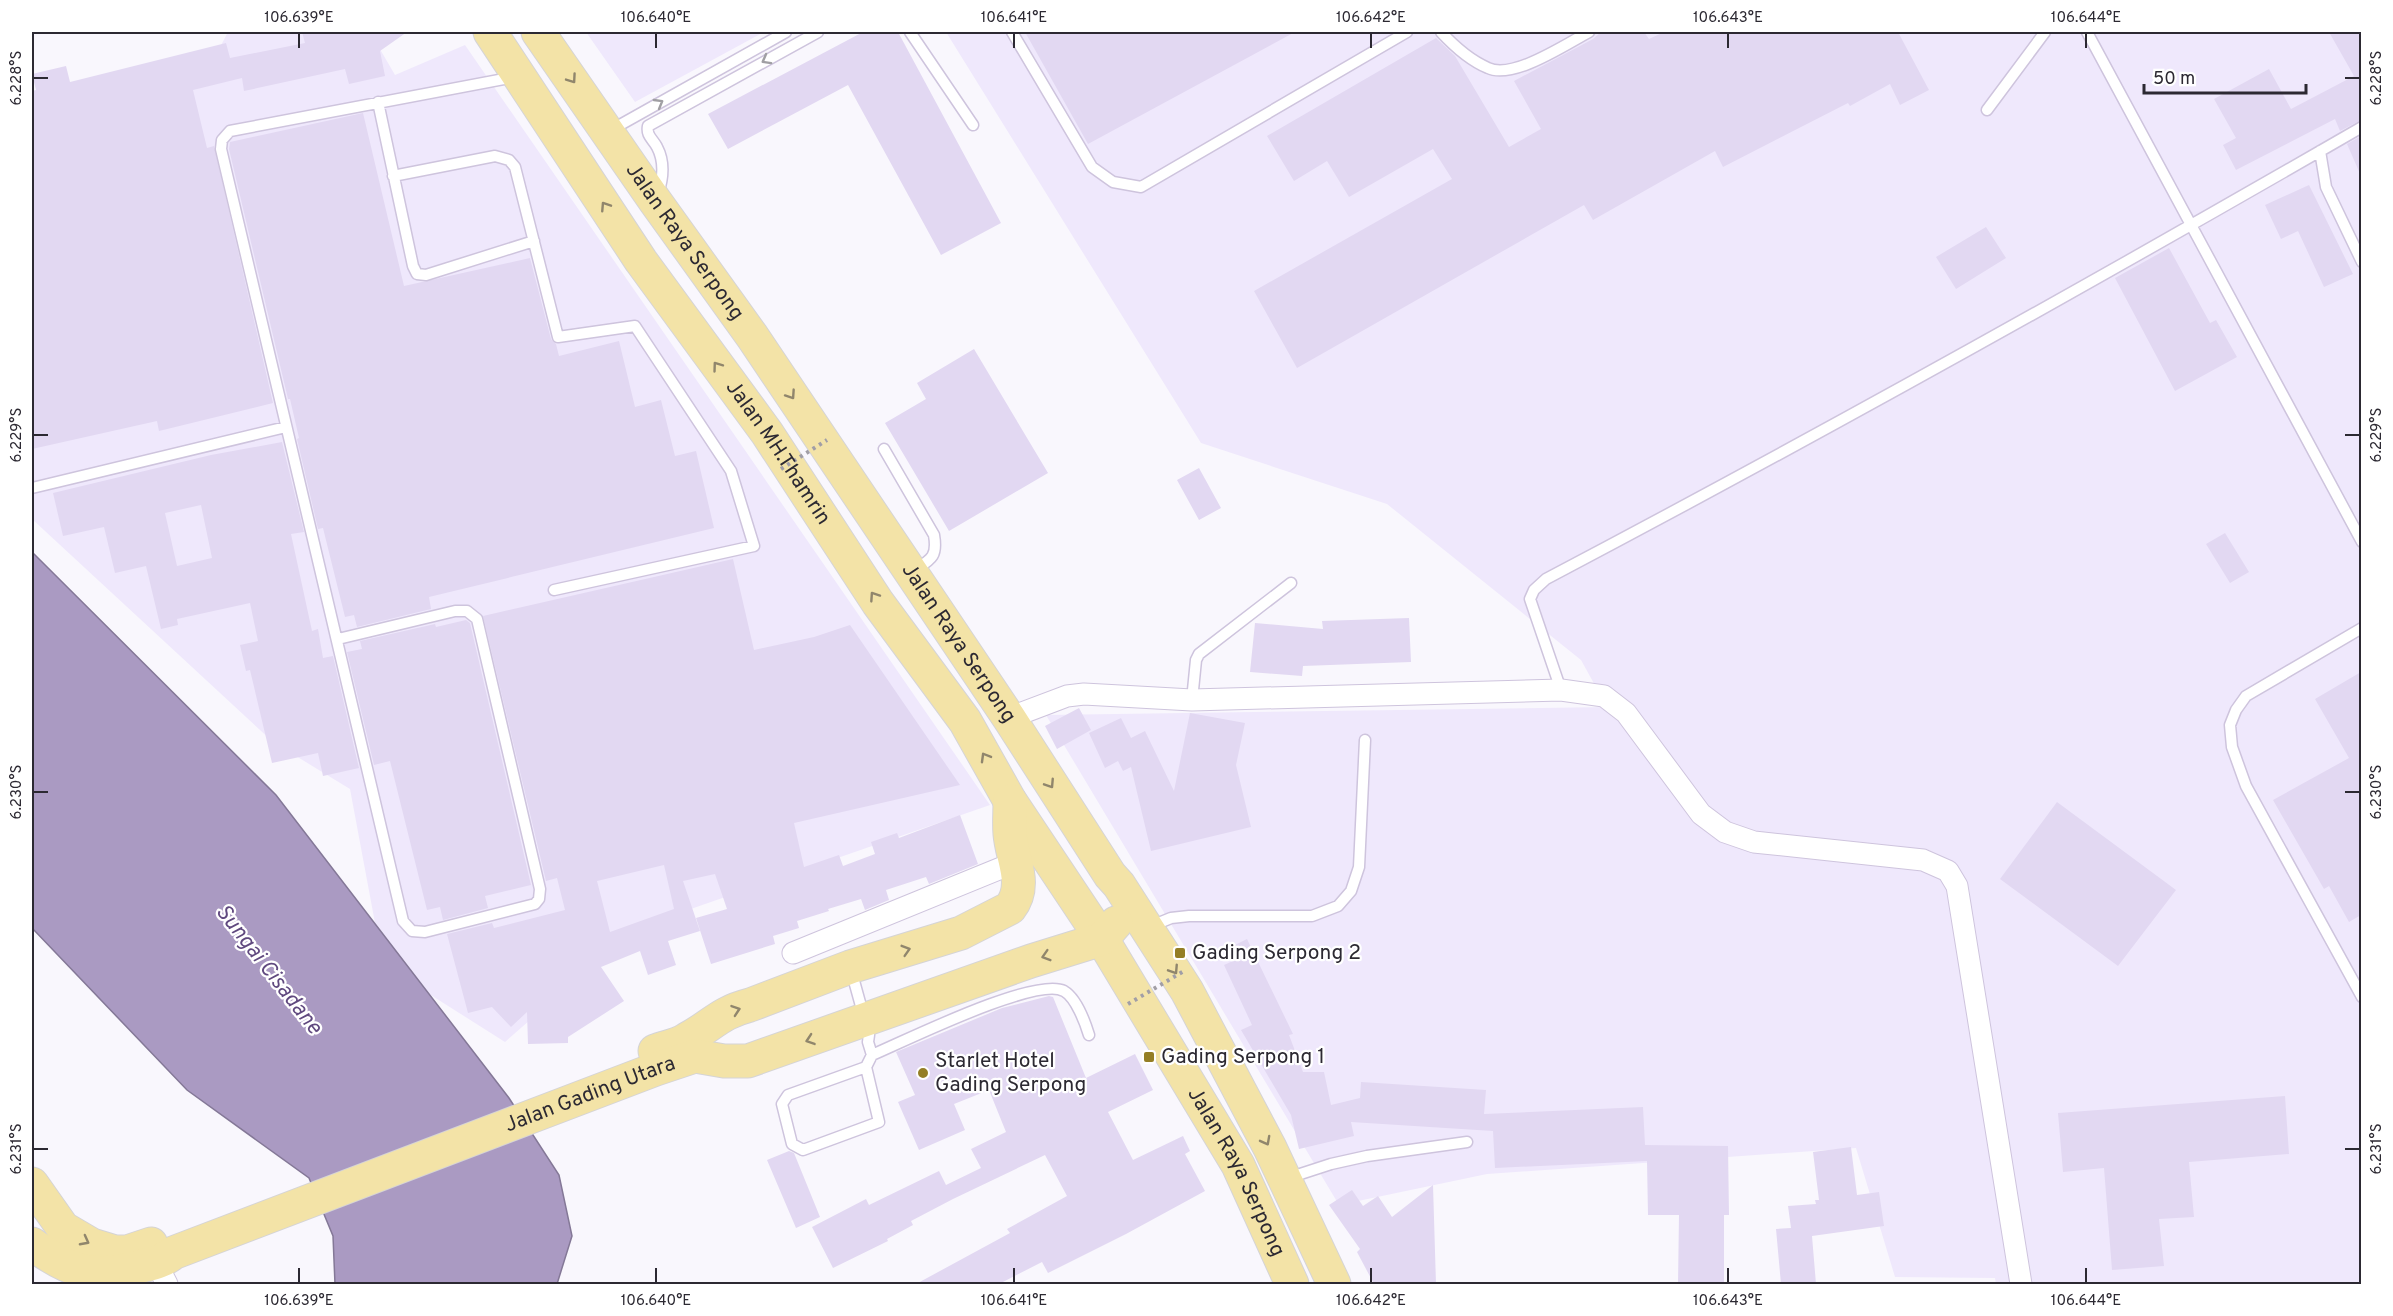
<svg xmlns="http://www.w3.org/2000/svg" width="2393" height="1316" font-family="Overpass,sans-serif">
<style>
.built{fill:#efe8fc}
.water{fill:#aa9ac2;stroke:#847897;stroke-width:1.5}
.building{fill:#e2d8f2;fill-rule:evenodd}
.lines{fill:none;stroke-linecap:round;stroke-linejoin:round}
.lane-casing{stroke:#cec4dd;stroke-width:13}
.street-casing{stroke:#cec4dd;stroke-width:23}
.primary-casing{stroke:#d5d4d6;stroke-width:35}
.lane{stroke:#fff;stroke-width:10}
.street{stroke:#fff;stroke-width:21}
.primary{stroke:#f3e3a7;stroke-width:33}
.path-bridge{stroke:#a19ea6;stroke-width:4;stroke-dasharray:3 4.5;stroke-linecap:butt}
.oneway{stroke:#a09fa3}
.oneway2{stroke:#90866c}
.ticks{fill:none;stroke:#2c2932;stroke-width:2}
.poi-dot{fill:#947e25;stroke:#fff;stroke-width:2}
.labels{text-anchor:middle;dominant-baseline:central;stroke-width:4.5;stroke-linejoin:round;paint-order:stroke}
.street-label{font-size:21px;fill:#2c2932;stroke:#fff}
.poi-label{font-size:21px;fill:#2c2932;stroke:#fff;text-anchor:start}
.water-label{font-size:22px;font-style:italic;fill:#60497f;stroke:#fff}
.neatline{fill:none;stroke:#2c2932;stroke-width:2}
.ticks-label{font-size:15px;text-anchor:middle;fill:#2c2932}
</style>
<rect width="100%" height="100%" fill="#f9f7fd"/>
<path class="built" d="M228 32H370L395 75 465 45 990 805 576 949 546 1006 505 1042 415 985 378 939 350 789 273 742 32 519V96L218 51Z
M586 32H764L635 102Z
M946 32H2361V1284H1996L1995 1278 1895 1277 1856 1148 1487 1174 1339 1205 1046 715 1607 707 1581 660 1387 504 1201 443Z"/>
<path class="water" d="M32 552 276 795 509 1098 559 1175 572 1236 557 1284H335L333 1236 309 1178 187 1090 32 928Z"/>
<path class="building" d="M302 32H407L380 51 385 76 349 84 345 69 244 91 242 78 193 90 207 148 214 146 273 403 159 431 157 421 32 449V91L36 90 32 74 66 66 70 82 226 43 230 58 305 43Z
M863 32H898L1001 223 941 255 848 85 728 149 708 114Z
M1025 32H1295L1088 144Z
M1601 32H1644L1649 39 1664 32H1898L1929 90 1900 105 1890 84 1850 106 1848 103 1723 167 1715 151 1593 220 1584 205 1297 368 1254 291 1452 179 1433 149 1349 197 1327 161 1294 181 1267 136 1436 38 1455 56 1509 147 1541 129 1514 81 1593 39Z
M2329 32H2361V120L2340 131 2335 119 2236 170 2223 145 2236 138 2214 99 2269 69 2291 109 2354 76Z
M363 113 404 286 530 258 551 339 556 344 559 356 619 341 635 407 661 400 675 456 696 451 714 528 429 597 431 609 357 627 354 615 345 617 323 528 318 529 297 439 299 438 290 399H288L229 149 230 142Z
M2361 136V176L2347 144Z
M2309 185 2353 274 2324 287 2298 231 2281 239 2265 205Z
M1986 227 2006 258 1956 289 1936 257Z
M2169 248 2210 323 2216 320 2237 357 2175 391 2115 278Z
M974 349 1048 473 949 531 885 423 926 399 917 383Z
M282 442 304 532 291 534 312 631 318 629 323 658 333 656 359 768 323 776 318 753 272 763 250 670 246 671 240 645 258 641 250 603 177 619 178 625 161 629 146 566 115 573 104 527 63 536 53 493 211 455ZM201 505 212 558 177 566 165 513Z
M1199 468 1221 508 1199 520 1177 480Z
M2225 533 2249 572 2230 583 2206 544Z
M733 559 754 650 814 637 850 625 960 785 794 823 804 867 839 855 843 866 875 854 871 842 897 833 899 838 960 815 978 864 929 884 926 877 886 890 889 900 865 910 861 899 828 909 829 911 797 921 799 928 773 936 775 944 711 964 696 918 727 909 715 874 683 881 700 931 668 941 676 965 648 975 640 951 601 967 624 1001 568 1037V1043L528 1044 527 1012 511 1027 492 1007 468 1013 447 934 492 923 494 928 565 910 557 878 546 881 483 616ZM664 865 674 909 610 932 597 881Z
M1409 618 1411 662 1303 666 1302 676 1250 672 1255 623 1323 629 1322 621Z
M466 620 470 623 531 885 485 896 488 908 443 920 440 907 427 910 390 761 374 765 347 652 362 649 360 641 435 624 436 627Z
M2361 672V915L2349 922 2329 886 2324 889 2273 800 2349 758 2315 699Z
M1079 708 1091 730 1057 749 1045 726Z
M1190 713 1245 723 1236 765 1251 827 1151 851 1131 767 1123 771 1118 761 1105 768 1089 733 1121 718 1131 738 1145 731 1174 791Z
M2057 802 2176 890 2118 966 2000 879Z
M1247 939 1293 1034 1289 1035 1303 1072H1324L1331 1105 1360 1098 1361 1082 1486 1090 1484 1114 1643 1107 1645 1145 1728 1146 1729 1215H1724V1284H1678L1679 1215H1648L1647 1161 1495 1168 1493 1131 1351 1122 1354 1136 1299 1149 1291 1115 1241 1030 1252 1025 1224 965 1235 960 1229 948Z
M1049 996 1053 997 1086 1078 1135 1054 1153 1090 1108 1112 1133 1160 1183 1136 1190 1151 1185 1154 1205 1191 1126 1234 1048 1273 1042 1262 999 1284H916L1010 1233 1007 1229 1067 1196 1045 1155 953 1199 911 1221 913 1225 887 1239 888 1241 833 1268 812 1227 866 1199 869 1205 939 1171 947 1187 946 1185 981 1168 971 1149 1006 1132 989 1090 954 1104 965 1130 919 1150 898 1102 915 1095 896 1052 1002 1008Z
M2285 1096 2289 1154 2189 1162 2194 1217 2159 1219 2164 1266 2112 1270 2104 1168 2063 1172 2058 1113Z
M1851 1147 1857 1195 1879 1192 1884 1226 1812 1236 1816 1284H1781L1776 1229 1791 1228 1788 1206 1816 1204 1815 1200H1819L1813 1152Z
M789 1151 794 1153 820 1217 796 1228 767 1160Z
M1433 1185 1436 1284H1374L1357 1252 1360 1249 1329 1205 1352 1190 1363 1206 1378 1196 1392 1217Z"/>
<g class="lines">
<g class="lane-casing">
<path id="lane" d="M910 32 973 125
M1012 32 1092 167 1113 182 1141 187 1407 32
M1441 32C1454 46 1469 60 1488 68 1513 80 1566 44 1589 32
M2087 32 2362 542
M378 102 413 266 417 274 426 275 534 241
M1987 110 2045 32
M611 130 786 32
M2320 151 2326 187 2362 262
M393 176 495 156 509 160 515 167 558 337 635 326 731 471 754 546 554 590
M658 194C663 179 665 162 657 147 653 139 646 136 648 126L818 32
M884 449 934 535C938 558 930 560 913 571
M32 488 286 427
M2362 628 2246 696 2236 710 2230 725 2232 747 2246 786 2362 997
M338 639 455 611H467L477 619 540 889 539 899 535 904 425 932 412 931 403 921 221 149 222 140 230 131 515 77
M1561 690 1530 599 1534 590 1546 579C1821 434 2092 283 2362 127
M1192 700 1196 660 1199 654 1291 583
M1149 927 1171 918 1189 916H1312L1338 906 1351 891 1359 867 1365 740
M851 970 869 1035 868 1042 872 1055 866 1067 879 1122 803 1150 792 1144 782 1104 788 1095 866 1067
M872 1055C905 1041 1036 976 1064 991 1076 998 1085 1022 1089 1035
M1288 1178 1331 1164 1367 1156 1467 1142"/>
</g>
<g class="street-casing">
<path id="street" d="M1009 718 1067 696 1084 694 1192 700 1561 690 1604 696 1626 713 1701 814 1725 832 1754 842 1923 860 1948 871 1957 886 2021 1284
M793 953 1016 862
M156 1263 167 1284"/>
</g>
<g class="primary-casing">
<g id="primary">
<path id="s1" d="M490 32 641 261 767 433 878 603 965 721 1010 801 1102 939 1238 1165 1292 1284"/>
<path id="s2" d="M538 32 655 201 752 336 1009 718 1110 875 1119 885 1187 991 1270 1148 1334 1284"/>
<path d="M655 1051C666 1047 678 1045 687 1039 713 1025 719 1013 750 1005L850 967 961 933 1010 908C1028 885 1012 859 1010 834 1009 824 1010 812 1010 801"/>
<path d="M32 1184 63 1228 92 1245 115 1252H127L151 1244"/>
<path id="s3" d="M32 1244C69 1271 92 1280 138 1267 150 1264 163 1262 173 1253L656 1069 695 1056 724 1061H748L1031 961 1102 939 1116 923"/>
</g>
</g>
<use href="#lane" class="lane"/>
<use href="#street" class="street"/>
<use href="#primary" class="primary"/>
<path class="path-bridge" d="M781 469 827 440
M1128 1004 1184 971"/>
</g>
<defs><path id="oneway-chevron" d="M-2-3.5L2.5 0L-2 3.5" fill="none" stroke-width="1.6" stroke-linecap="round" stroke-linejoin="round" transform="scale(1.5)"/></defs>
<g class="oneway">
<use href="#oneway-chevron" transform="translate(766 60) rotate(151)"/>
<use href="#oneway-chevron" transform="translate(659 103) rotate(-30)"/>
</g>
<g class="oneway2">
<use href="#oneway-chevron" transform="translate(572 79) rotate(55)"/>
<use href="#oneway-chevron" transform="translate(605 206) rotate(-123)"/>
<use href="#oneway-chevron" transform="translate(717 366) rotate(-126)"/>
<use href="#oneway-chevron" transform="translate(791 395) rotate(56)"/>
<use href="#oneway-chevron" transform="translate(874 596) rotate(-124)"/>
<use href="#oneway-chevron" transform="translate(985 757) rotate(-120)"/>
<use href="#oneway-chevron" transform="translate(1050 784) rotate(57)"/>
<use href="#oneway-chevron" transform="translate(906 950) rotate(-17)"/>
<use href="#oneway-chevron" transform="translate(1046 956) rotate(163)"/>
<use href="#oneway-chevron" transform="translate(1174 970) rotate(57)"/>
<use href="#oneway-chevron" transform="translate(736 1010) rotate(-19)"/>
<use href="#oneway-chevron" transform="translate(810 1040) rotate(161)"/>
<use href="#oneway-chevron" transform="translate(1266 1141) rotate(62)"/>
<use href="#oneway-chevron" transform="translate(85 1241) rotate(28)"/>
</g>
<path class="ticks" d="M299 33V48M656 33V48M1014 33V48M1371 33V48M1728 33V48M2086 33V48M33 78H48M2345 78H2360M33 435H48M2345 435H2360M33 792H48M2345 792H2360M33 1149H48M2345 1149H2360M299 1268V1283M656 1268V1283M1014 1268V1283M1371 1268V1283M1728 1268V1283M2086 1268V1283"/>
<g class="poi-dot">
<rect x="1174" y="947" width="12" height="12" rx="3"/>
<rect x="1143" y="1051" width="12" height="12" rx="3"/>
<circle cx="923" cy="1073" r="6"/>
</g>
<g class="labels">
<g class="street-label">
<text stroke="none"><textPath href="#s2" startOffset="256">Jalan Raya Serpong</textPath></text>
<text stroke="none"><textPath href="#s1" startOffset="510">Jalan MH.Thamrin</textPath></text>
<text stroke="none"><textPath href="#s2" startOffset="742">Jalan Raya Serpong</textPath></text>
<text stroke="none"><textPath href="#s3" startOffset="598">Jalan Gading Utara</textPath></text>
<text stroke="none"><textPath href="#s1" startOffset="1364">Jalan Raya Serpong</textPath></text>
</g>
<g class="poi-label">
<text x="1192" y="953">Gading Serpong 2</text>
<text x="1161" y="1057">Gading Serpong 1</text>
<text x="935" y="1061">Starlet Hotel<tspan x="935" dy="24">Gading Serpong</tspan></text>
</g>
<g class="water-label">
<text transform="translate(268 970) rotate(52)">Sungai Cisadane</text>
</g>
</g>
<rect width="2393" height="1316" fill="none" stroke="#ffffff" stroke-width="66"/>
<path d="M2144 84v9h162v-9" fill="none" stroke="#2c2932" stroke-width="3"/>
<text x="2153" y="84" font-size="18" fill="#2c2932" stroke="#ffffff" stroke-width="4.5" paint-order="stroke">50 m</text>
<rect x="33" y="33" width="2327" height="1250" class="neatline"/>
<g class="ticks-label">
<text x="299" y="22">106.639°E</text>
<text x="656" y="22">106.640°E</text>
<text x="1014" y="22">106.641°E</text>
<text x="1371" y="22">106.642°E</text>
<text x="1728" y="22">106.643°E</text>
<text x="2086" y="22">106.644°E</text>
<text transform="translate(16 78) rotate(-90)" y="5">6.228°S</text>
<text transform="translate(2376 78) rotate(-90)" y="5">6.228°S</text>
<text transform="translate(16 435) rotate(-90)" y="5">6.229°S</text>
<text transform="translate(2376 435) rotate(-90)" y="5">6.229°S</text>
<text transform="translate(16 792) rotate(-90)" y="5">6.230°S</text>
<text transform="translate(2376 792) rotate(-90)" y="5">6.230°S</text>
<text transform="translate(16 1149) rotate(-90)" y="5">6.231°S</text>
<text transform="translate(2376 1149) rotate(-90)" y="5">6.231°S</text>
<text x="299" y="1305">106.639°E</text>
<text x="656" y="1305">106.640°E</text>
<text x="1014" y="1305">106.641°E</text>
<text x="1371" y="1305">106.642°E</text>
<text x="1728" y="1305">106.643°E</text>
<text x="2086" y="1305">106.644°E</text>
</g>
</svg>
